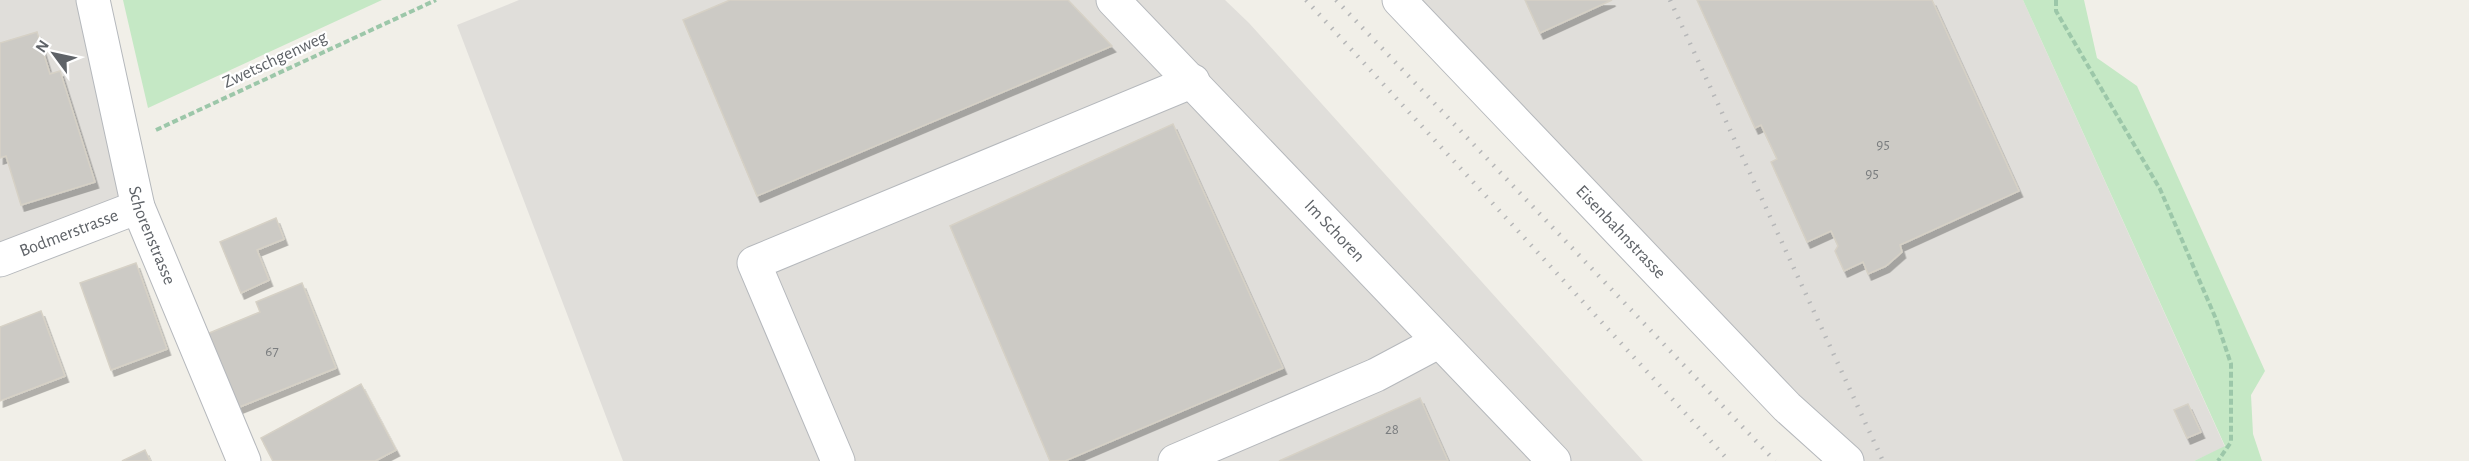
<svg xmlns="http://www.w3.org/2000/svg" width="2469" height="461" font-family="'Alegreya Sans',sans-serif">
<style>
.industrial{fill:#e0deda}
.green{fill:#c5e8c5}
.building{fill:#cccac5;stroke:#d6d1c6;stroke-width:1.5;filter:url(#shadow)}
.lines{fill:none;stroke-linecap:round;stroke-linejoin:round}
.minor-casing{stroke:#b5b8bc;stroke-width:35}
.path{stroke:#9cc7a9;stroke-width:4;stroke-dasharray:6 3;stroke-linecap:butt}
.minor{stroke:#fff;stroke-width:33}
.rail{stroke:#b6b7b8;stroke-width:4.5;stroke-dasharray:1.5 8;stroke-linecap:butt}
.labels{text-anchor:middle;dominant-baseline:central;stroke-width:4.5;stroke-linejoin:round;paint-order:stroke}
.number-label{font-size:15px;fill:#7a7d7f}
.street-label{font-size:18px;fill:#5f6368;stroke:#fff}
</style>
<defs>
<filter id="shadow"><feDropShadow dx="3.5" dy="6" stdDeviation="0" flood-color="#0004"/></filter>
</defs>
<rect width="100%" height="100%" fill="#f1efe8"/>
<path class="industrial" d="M0 0H93L138 207 0 260Z
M519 0H1225L1249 23 1643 461H623L457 25Z
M1399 0H2023L2225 447 2194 461H1847Z"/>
<path class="green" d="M123 0H382L148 108Z
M2023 0H2084L2097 58 2137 86 2265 371 2251 395 2253 434 2262 461H2194L2225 446Z"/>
<path class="building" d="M730 0H1068L1112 46 757 196 683 20Z
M1525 0H1612L1540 33Z
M1697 0H1932L2019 191 1900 245 1902 252 1886 266 1868 274 1863 262 1844 271 1835 251 1838 246 1831 231 1807 242 1771 162 1777 159 1761 125 1755 128Z
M37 32 50 74 60 71 95 182 21 205 6 156 0 158V43Z
M1173 124 1283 368 1065 461H1050L950 226Z
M276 218 284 239 257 250 269 280 241 293 220 242Z
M136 263 167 349 111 370 80 283Z
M302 283 336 368 237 408 207 334 260 312 256 302Z
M41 311 65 376 0 401V327Z
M361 384 396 450 375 461H273L261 438Z
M1420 398 1448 461H1279Z
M2188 404 2201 432 2187 438 2174 410Z
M145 450 150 461H122Z"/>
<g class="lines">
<g class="minor-casing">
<g id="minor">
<path id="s1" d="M93 0 138 207 244 461"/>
<path id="s2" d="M1113 0 1554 461"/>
<path id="s3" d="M1399 0 1787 407 1847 461"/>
<path id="s4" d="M0 260 138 207"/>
<path d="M838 461 754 263 1193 81"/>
<path d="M1175 461 1376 375 1438 342"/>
</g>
</g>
<path class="path" d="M2056 0V11L2160 189 2216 319 2231 364V442L2218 461
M156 130 436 0"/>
<use href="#minor" class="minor"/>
<path class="rail" d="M1306 0 1729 461
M1336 0 1775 461
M1670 0 1883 461"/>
</g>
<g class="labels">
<g class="number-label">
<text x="1883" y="144">95</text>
<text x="1872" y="173">95</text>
<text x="272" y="351">67</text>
<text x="1392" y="429">28</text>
</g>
<g class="street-label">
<text transform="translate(275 60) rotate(-25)">Zwetschgenweg</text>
<text stroke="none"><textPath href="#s2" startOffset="320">Im Schoren</textPath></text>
<text stroke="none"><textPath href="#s4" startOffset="74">Bodmerstrasse</textPath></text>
<text stroke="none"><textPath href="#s3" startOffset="321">Eisenbahnstrasse</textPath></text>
<text stroke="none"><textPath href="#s1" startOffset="243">Schorenstrasse</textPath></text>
</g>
</g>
<g transform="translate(54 54) rotate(303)" stroke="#ffffff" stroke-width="4.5" paint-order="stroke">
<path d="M0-4.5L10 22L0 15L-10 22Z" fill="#5f6368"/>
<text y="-9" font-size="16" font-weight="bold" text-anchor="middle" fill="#5f6368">N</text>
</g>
</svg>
